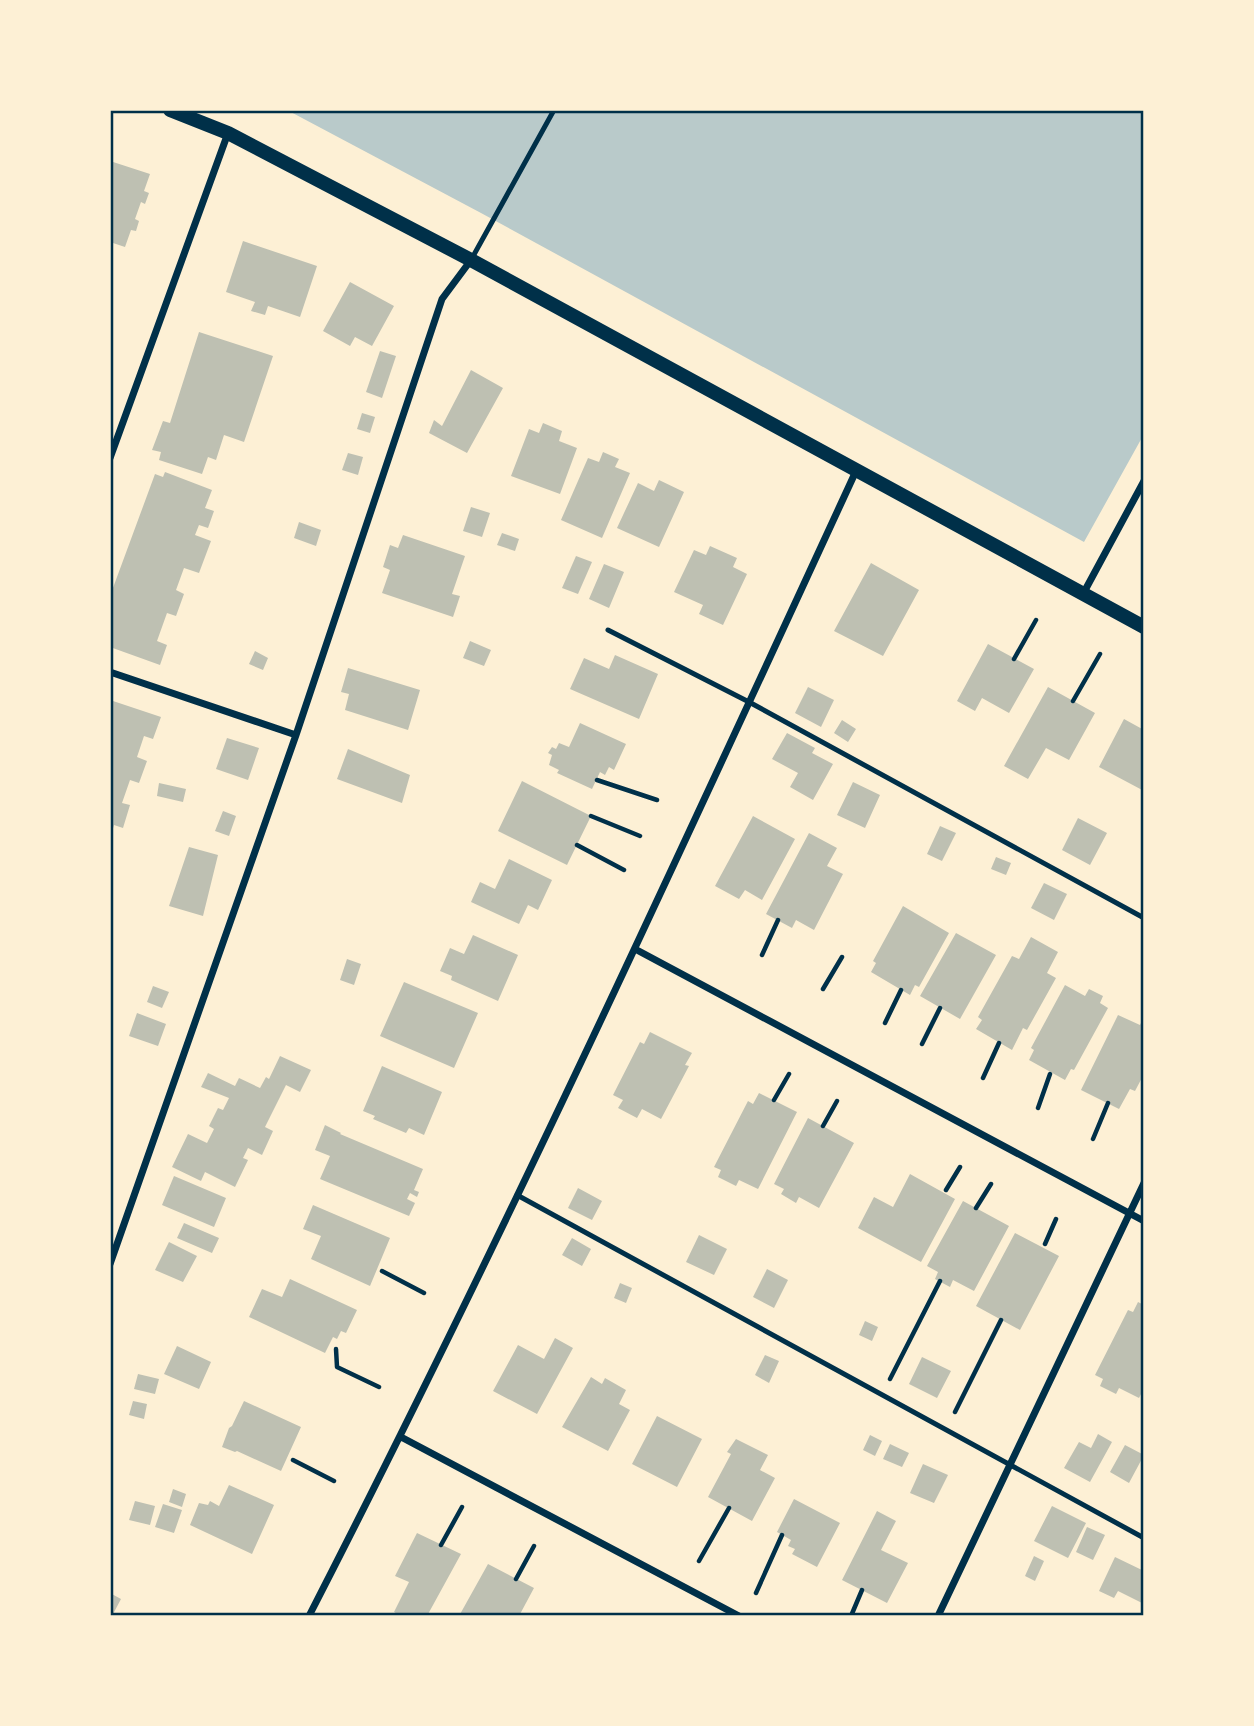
<svg xmlns="http://www.w3.org/2000/svg" width="1254" height="1726" font-family="Lato,sans-serif">
<style>
.green{fill:#b9caca}
.building{fill:#bec0b2}
.lines{fill:none;stroke-linecap:round;stroke-linejoin:round}
.path{stroke:#003049;stroke-width:4.5}
.service{stroke:#003049;stroke-width:5}
.minor{stroke:#003049;stroke-width:7}
.secondary{stroke:#003049;stroke-width:14}
.neatline{fill:none;stroke:#003049;stroke-width:2.5}
</style>
<rect width="100%" height="100%" fill="#fdf0d5"/>
<path class="green" d="M287 110H1144V434L1084 542 481 213Z"/>
<path class="building" d="M110 161 150 174 144 191 149 193 145 204 141 202 135 219 139 221 136 231 131 230 125 247 110 242Z
M243 241 317 266 300 317 268 306 265 315 251 311 255 302 226 292Z
M350 282 394 306 372 346 355 337 350 346 323 331Z
M199 332 273 356 244 442 224 435 216 460 208 457 202 474 159 460 161 452 152 450 163 421 170 423Z
M380 351 396 356 382 398 366 392Z
M471 370 503 388 467 453 429 433 434 420 442 426Z
M362 413 375 417 370 433 357 429Z
M543 423 562 431 559 441 577 448 560 494 511 476 529 429 539 433Z
M603 452 619 459 615 467 630 473 602 538 561 520 588 458 599 462Z
M348 453 363 457 358 475 342 470Z
M165 472 212 490 205 508 214 511 208 528 199 525 195 535 211 541 199 573 184 568 176 590 184 594 176 616 167 613 157 641 167 645 160 665 110 647V596L155 474 163 477Z
M659 480 684 492 659 547 617 528 638 483 654 491Z
M471 507 490 513 482 537 463 531Z
M299 522 321 530 316 546 294 538Z
M502 533 519 539 515 551 497 545Z
M403 535 465 556 452 594 460 596 453 617 382 593 390 570 383 567 390 545 398 548Z
M710 546 737 558 733 567 747 574 723 625 699 614 703 605 674 592 694 550 706 555Z
M576 556 592 562 578 594 562 588Z
M871 563 919 590 883 656 834 631Z
M604 564 624 572 609 608 589 599Z
M470 641 491 650 484 666 463 658Z
M988 644 1034 669 1009 713 982 698 975 711 957 701Z
M255 651 268 658 263 670 249 664Z
M615 655 658 674 639 719 570 689 584 658 609 669Z
M348 668 420 690 408 730 345 710 349 694 341 692Z
M808 687 834 700 821 727 795 713Z
M1048 687 1095 713 1069 760 1046 748 1028 779 1004 766Z
M110 700 161 717 153 739 144 736 137 757 147 761 139 783 130 780 122 803 130 805 123 828 114 825 111 835Z
M1124 719 1144 730V791L1099 767Z
M842 720 856 729 848 742 834 733Z
M580 723 626 744 614 770 609 767 605 775 600 772 592 789 557 773 559 770 549 765 552 755 548 753 552 747 556 749 559 743 569 747Z
M787 733 815 748 812 753 833 764 813 800 790 787 798 773 772 759Z
M227 738 259 748 248 780 216 769Z
M348 749 410 775 402 803 337 779Z
M522 781 591 816 567 865 498 831Z
M853 782 880 795 865 828 837 815Z
M159 783 186 789 183 802 157 796Z
M223 811 236 816 229 836 215 831Z
M753 816 795 839 762 900 745 890 739 899 715 886Z
M1078 818 1107 833 1090 865 1062 850Z
M940 826 956 833 942 861 927 854Z
M809 833 837 848 827 866 843 874 814 930 796 920 792 928 766 914Z
M189 847 218 855 203 916 169 906Z
M996 857 1011 863 1006 875 991 869Z
M509 859 552 880 538 910 528 905 519 924 471 902 480 882 495 889Z
M1044 883 1067 894 1054 920 1031 908Z
M903 906 949 933 919 987 915 985 910 995 871 972 876 963 873 961Z
M956 933 996 955 960 1019 920 996Z
M473 935 518 955 498 1001 451 980 452 976 440 971 450 948 464 954Z
M1031 937 1058 952 1047 973 1056 978 1027 1030 1023 1028 1012 1050 976 1029 982 1020 978 1017 1012 956 1019 959Z
M347 959 361 964 354 985 340 980Z
M404 982 478 1013 454 1068 380 1036Z
M1065 985 1085 996 1089 989 1103 996 1100 1003 1108 1008 1074 1070 1071 1069 1065 1080 1029 1060 1034 1050 1031 1048Z
M153 986 169 992 162 1008 147 1002Z
M137 1013 166 1024 158 1046 129 1036Z
M1118 1015 1140 1025 1144 1017V1074L1135 1091 1130 1089 1119 1109 1081 1090Z
M650 1032 692 1053 685 1065 689 1066 661 1119 642 1109 637 1118 618 1108 623 1100 613 1095 640 1042 644 1044Z
M280 1056 311 1070 300 1092 286 1085 265 1127 273 1131 262 1155 248 1148 243 1158 248 1160 235 1187 205 1172 201 1181 172 1167 188 1134 207 1143 214 1129 209 1126 218 1108 223 1110 229 1098 201 1087 208 1073 235 1086 239 1078 260 1088 266 1077 269 1079Z
M382 1066 442 1092 424 1135 409 1128 406 1133 373 1119 375 1116 363 1111Z
M759 1093 797 1112 758 1189 739 1180 736 1186 718 1177 721 1170 714 1167 748 1101 753 1104Z
M808 1118 854 1143 819 1208 799 1197 796 1203 781 1194 784 1189 774 1184Z
M325 1125 341 1133 340 1134 423 1169 414 1190 419 1192 417 1197 410 1193 407 1199 415 1203 409 1216 320 1179 330 1156 315 1150Z
M910 1174 955 1199 921 1262 858 1228 874 1197 893 1207Z
M174 1176 226 1198 214 1227 162 1205Z
M578 1188 602 1201 592 1220 568 1208Z
M963 1201 1009 1226 974 1291 953 1280 950 1287 935 1279 938 1272 927 1266Z
M313 1205 390 1238 370 1286 311 1259 321 1236 303 1229Z
M184 1223 219 1238 212 1253 177 1238Z
M1015 1233 1059 1256 1020 1330 976 1306Z
M699 1235 727 1249 714 1275 686 1262Z
M572 1238 591 1249 582 1266 562 1255Z
M169 1242 197 1256 183 1282 155 1270Z
M767 1269 788 1280 774 1308 753 1297Z
M290 1279 357 1310 346 1333 341 1331 337 1339 333 1337 325 1353 249 1317 262 1289 282 1297Z
M620 1283 632 1288 626 1303 614 1298Z
M1138 1302 1144 1305V1388L1139 1398 1119 1388 1116 1394 1100 1386 1103 1379 1095 1375 1128 1310 1133 1312Z
M865 1321 878 1327 872 1341 859 1335Z
M555 1338 573 1348 537 1414 493 1391 518 1345 544 1359Z
M177 1346 211 1362 199 1389 164 1374Z
M765 1355 779 1361 769 1383 755 1375Z
M922 1357 951 1371 937 1398 909 1384Z
M138 1374 159 1379 155 1394 134 1389Z
M591 1377 602 1384 605 1378 626 1390 619 1404 630 1410 608 1451 562 1427Z
M133 1401 147 1404 144 1419 129 1415Z
M244 1401 301 1427 281 1471 237 1451 235 1452 222 1447 229 1428 232 1426Z
M657 1416 702 1439 677 1487 632 1464Z
M1098 1434 1112 1442 1090 1482 1064 1468 1079 1442 1091 1448Z
M870 1435 882 1441 875 1456 863 1450Z
M736 1439 768 1455 760 1470 775 1478 752 1521 708 1497 731 1454 727 1452Z
M890 1444 909 1453 902 1467 883 1459Z
M1125 1445 1144 1455 1129 1483 1110 1472Z
M923 1464 948 1475 934 1503 910 1493Z
M229 1485 274 1505 252 1554 190 1525 199 1503 208 1505 210 1501 219 1506Z
M173 1489 186 1494 182 1507 169 1502Z
M794 1499 840 1523 817 1567 792 1554 795 1549 788 1546 791 1540 777 1532Z
M135 1501 155 1506 150 1525 129 1520Z
M163 1504 182 1510 174 1533 155 1527Z
M1052 1506 1086 1523 1068 1558 1034 1541Z
M877 1511 896 1521 881 1550 908 1563 887 1603 842 1580Z
M1087 1527 1105 1535 1093 1560 1076 1552Z
M417 1533 461 1554 427 1616H401L394 1612 409 1582 395 1576Z
M1034 1556 1044 1561 1035 1581 1025 1576Z
M1115 1557 1144 1571V1604L1118 1591 1114 1598 1099 1591Z
M488 1564 534 1588 519 1616H459Z
M110 1593 121 1599 112 1616H110Z"/>
<g class="lines">
<path class="path" d="M1014 659 1036 620
M1073 701 1100 654
M597 780 657 800
M591 816 640 836
M577 845 624 870
M762 955 778 920
M823 989 842 957
M885 1023 901 990
M922 1044 940 1008
M983 1078 999 1043
M774 1100 789 1074
M1038 1108 1050 1074
M823 1126 837 1101
M1093 1139 1108 1103
M946 1190 960 1167
M976 1208 991 1184
M1045 1244 1056 1219
M382 1271 424 1293
M336 1349 337 1367 379 1387
M890 1379 940 1281
M955 1412 1001 1320
M293 1460 334 1481
M441 1545 462 1507
M699 1561 729 1508
M516 1579 534 1546
M756 1593 782 1535
M851 1616 862 1590"/>
<path class="service" d="M471 260 554 110
M608 630 749 702 1144 918
M517 1195 1144 1538"/>
<path class="minor" d="M110 458 228 133
M1083 594 1144 481
M110 672 296 735
M635 949 1144 1221
M110 1264 296 735 442 299 471 260
M401 1437 739 1616
M309 1616C502 1240 679 855 856 471
M938 1616 1144 1183"/>
<path class="secondary" d="M170 110 228 133 471 260 1144 627"/>
</g>
<rect width="1254" height="1726" fill="none" stroke="#fdf0d5" stroke-width="224"/>
<rect x="112" y="112" width="1030" height="1502" class="neatline"/>
</svg>
